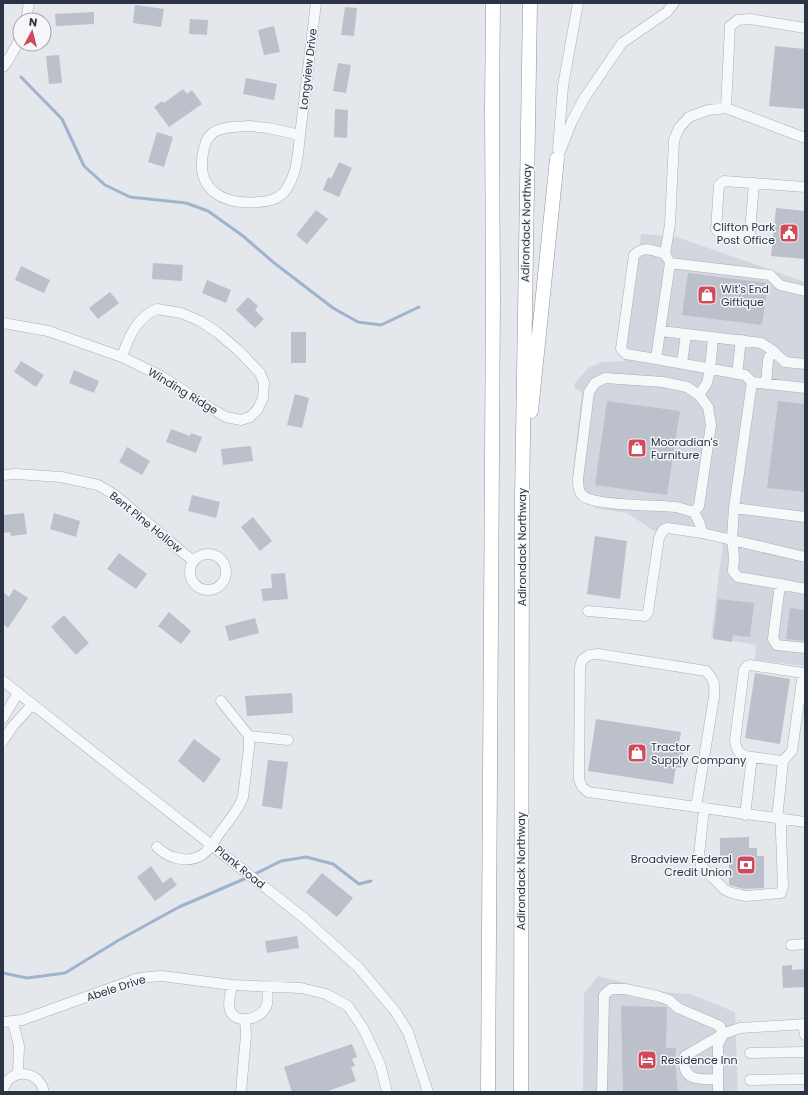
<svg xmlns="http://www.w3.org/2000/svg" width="808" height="1095" font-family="Poppins,sans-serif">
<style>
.built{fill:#d2d6de}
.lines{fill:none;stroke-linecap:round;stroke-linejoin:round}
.stream{stroke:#9fb4cc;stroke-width:3}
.building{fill:#bbc0ca}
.minor-casing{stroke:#a9aeb7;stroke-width:11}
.highway-casing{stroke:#8b94a3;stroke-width:15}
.minor{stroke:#f7f8fa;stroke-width:10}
.highway{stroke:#fff;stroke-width:14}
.labels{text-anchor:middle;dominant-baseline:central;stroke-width:3;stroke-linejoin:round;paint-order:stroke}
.street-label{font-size:11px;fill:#2b3445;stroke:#f4f6f9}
.poi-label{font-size:11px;fill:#2b3445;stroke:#f4f6f9;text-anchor:start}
</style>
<rect width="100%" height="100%" fill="#e4e7ec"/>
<path class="built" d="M641 234 677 237 805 282V666L755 660 756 645 711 637 723 542 654 531 627 513 595 508 580 499 573 486V471L582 392 574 388 575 383 588 368 602 362 624 361Z
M598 976 664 992 690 994 735 1012 738 1092H583L584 994Z"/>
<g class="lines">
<path class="stream" d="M21 77 62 119 84 166 105 185 130 197 186 203 208 211 243 236 273 262 333 308 358 322 381 325 419 307
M3 973 27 978 65 973 119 940 179 907 251 876 281 861 306 857 333 864 359 884 371 881"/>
</g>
<path class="building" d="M135 5 164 9 161 27 133 23Z
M345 7 357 8 354 36 341 35Z
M94 12V24L56 26 55 14Z
M190 19 208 20 207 35 189 34Z
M274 26 280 52 264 55 258 30Z
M775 46 805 49V109L769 106Z
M59 55 62 83 49 84 46 56Z
M338 63 351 65 346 93 333 91Z
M246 78 277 84 274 100 243 94Z
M183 89 187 94 192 90 202 104 169 127 154 107 162 101 164 103Z
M335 109 348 110 347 138 334 137Z
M157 132 173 137 164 167 148 162Z
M339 162 352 168 339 197 323 190 328 177 331 179Z
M776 208 805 211V259L771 256Z
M316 210 328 219 307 244 296 235Z
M153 263 183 265 182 281 152 279Z
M21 266 50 280 44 293 15 280Z
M688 273 768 283 762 325 682 315Z
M207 280 231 290 226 303 202 293Z
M110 292 119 303 98 319 89 308Z
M248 297 258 306 255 310 264 319 255 328 236 310Z
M291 332H306V363H291Z
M21 361 44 375 36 387 14 372Z
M74 370 99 381 94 393 69 383Z
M295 394 309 398 302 428 287 425Z
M607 401 680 411 667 495 595 485Z
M778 401 805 404V492L767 488Z
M171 429 190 436 191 433 202 437 196 453 166 442Z
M251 446 253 461 223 465 221 449Z
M127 447 150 461 142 475 119 462Z
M192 495 220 502 216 518 188 511Z
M24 513 27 534 11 536 10 532 3 533V515Z
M54 513 80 521 76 537 50 529Z
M253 517 272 541 260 551 241 527Z
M595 536 627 541 620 599 587 594Z
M119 553 147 574 136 589 107 569Z
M285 573 288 599 263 601 261 589 272 588 271 574Z
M14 589 28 598 8 628 3 624V592L9 597Z
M718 599 754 603 750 637 733 635 732 642 713 639Z
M790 608 805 610V641L786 639Z
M169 612 191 631 181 644 158 626Z
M64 615 89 643 76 655 51 627Z
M255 618 259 633 229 641 225 626Z
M755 673 790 679 780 744 745 738Z
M292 693 293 713 247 716 245 696Z
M596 719 681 732 678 748 684 749 681 768 676 767 673 784 588 771Z
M194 739 221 759 204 783 178 761Z
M268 760 288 762 282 809 262 806Z
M749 837V848H757V856H764V888L744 889 729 885V858H720V838Z
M151 866 163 883 171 877 177 885 155 901 137 877Z
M322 873 353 898 337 917 306 892Z
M297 936 299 948 267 953 265 941Z
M792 965V970L805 969V987L783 988 782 966Z
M621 1006 667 1007 666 1048H676L675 1061 678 1092H623Z
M352 1044 357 1057 352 1059 355 1066 351 1067 356 1081 325 1092H292L284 1067Z"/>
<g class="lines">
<g class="minor-casing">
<path id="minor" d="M26 20 29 3
M3 67 7 62 20 39
M726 108 730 26 738 20 750 19 805 28
M250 126 268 128 300 135C298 154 297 175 285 191 279 199 267 202 258 202 224 205 196 191 203 153 205 144 206 138 214 132 224 126 238 127 250 126Z
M300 135 316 3
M558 149 563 86 578 3
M557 159 572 121 585 97 622 43 667 12 674 3
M754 183 750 232 747 235 719 233 716 229 719 185 724 181 805 187
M665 254 670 224 674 140 679 128 689 117 708 110 726 108 805 138
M805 291 780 285 770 275 670 263 656 359 745 375 752 382 805 388
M157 309 181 313 200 321 218 333 238 350 260 373 264 383 263 398 258 409 250 417 241 420 226 417 212 409 161 376 122 357C128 338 137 317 157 309Z
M3 323 48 331 122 357
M661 331 761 343 772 350 785 362 805 364
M656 359 626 354 621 349 634 255C644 245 652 250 665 254L668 259
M682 363 686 334
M737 374 741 340
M605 378 663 382 687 387 699 395 708 407 711 425 699 506 694 512C688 511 682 508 676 507 657 505 596 506 583 496 578 492 578 485 578 479L589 392 595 383Z
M752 382 734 508 732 539 734 557 733 571 738 577 780 584 805 589
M766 384 768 360 772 350
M699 395 707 383 710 370 713 338
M3 475 16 474 61 477 98 485 115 495 193 561
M734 508 805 517
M694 512 700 524 702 533 805 557
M190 572a18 18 0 1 1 36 0a18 18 0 1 1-36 0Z
M780 584 773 639 777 645 805 648
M588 611 645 616 648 612 659 538 663 530 668 528 702 533
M3 681 304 918 358 967 395 1011 408 1032 428 1092
M3 718 18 693
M249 736 288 740
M3 741 12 727 32 705
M752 757C741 756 736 752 735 741L744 670 747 666 750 665 803 673 792 751 783 761
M696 807 714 697C715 684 715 681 706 671L598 654 589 655 582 660 580 667 579 779 582 787 588 792 805 822
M704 809 699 855 701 865 713 878 725 890 732 893 746 896 781 893 783 886 781 833V820
M745 815 752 757 783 761 777 819
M157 847C168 858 187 864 202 855 212 848 217 835 225 826 232 816 239 809 243 797L249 748V736L221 701
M791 945 805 944
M232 985C231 992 227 1003 230 1010 235 1025 260 1020 266 1007 269 1001 267 993 267 986
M3 1022 22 1020 136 979 148 977 162 976 232 985 301 988 326 994 348 1006 363 1028 380 1064 387 1092
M13 1022 19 1046 18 1074
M803 1025 805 1035
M750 1053 805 1052
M718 1079C700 1080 680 1081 685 1056L723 1034 740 1028 805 1024
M750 1080 805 1079
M3 1091C8 1067 39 1069 44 1092
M241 1092 246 1035 245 1019
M602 1092 604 995 611 989H625L657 996 669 1000 678 1008 720 1026 723 1034 718 1045V1092"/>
</g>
<g class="highway-casing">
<path id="highway" d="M531 411 557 159
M488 1092 493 297 492 108 493 3
M521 1092 522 499 530 3"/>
</g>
<use href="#minor" class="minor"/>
<use href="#highway" class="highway"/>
</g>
<defs>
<g id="civic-square" transform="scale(1)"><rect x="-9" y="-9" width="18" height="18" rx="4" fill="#d1495b" stroke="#f4f6f9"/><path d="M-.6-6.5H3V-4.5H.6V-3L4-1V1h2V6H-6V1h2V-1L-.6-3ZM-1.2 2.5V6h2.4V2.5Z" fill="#fff"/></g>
<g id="shop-square" transform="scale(1)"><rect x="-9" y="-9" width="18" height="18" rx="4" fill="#d1495b" stroke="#f4f6f9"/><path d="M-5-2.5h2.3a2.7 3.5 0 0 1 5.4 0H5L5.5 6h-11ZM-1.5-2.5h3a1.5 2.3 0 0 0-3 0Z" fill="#fff"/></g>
<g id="bank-square" transform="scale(1)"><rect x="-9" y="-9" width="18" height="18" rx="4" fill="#d1495b" stroke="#f4f6f9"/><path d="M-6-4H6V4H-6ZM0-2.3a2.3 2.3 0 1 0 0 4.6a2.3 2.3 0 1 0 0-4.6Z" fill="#fff"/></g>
<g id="hotel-square" transform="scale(1)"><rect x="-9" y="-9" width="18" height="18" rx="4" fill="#d1495b" stroke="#f4f6f9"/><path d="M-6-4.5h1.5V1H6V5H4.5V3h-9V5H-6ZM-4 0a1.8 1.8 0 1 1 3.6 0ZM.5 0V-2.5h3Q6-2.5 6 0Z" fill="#fff"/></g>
</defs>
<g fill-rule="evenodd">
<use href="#civic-square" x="789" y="233"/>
<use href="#shop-square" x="707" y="295"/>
<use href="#shop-square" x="637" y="448"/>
<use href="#shop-square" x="637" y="753"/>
<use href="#bank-square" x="746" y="865"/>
<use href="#hotel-square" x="647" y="1060"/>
</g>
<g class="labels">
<g class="street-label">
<text transform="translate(308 69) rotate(-83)">Longview Drive</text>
<text transform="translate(526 223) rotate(-89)">Adirondack Northway</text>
<text transform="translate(183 391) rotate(31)">Winding Ridge</text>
<text transform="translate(146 522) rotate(39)">Bent Pine Hollow</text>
<text transform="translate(522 547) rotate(-90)">Adirondack Northway</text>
<text transform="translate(240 867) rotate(39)">Plank Road</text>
<text transform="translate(521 871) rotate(-90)">Adirondack Northway</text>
<text transform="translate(116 988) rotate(-18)">Abele Drive</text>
</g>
<g class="poi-label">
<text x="775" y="227" text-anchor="end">Clifton Park<tspan x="775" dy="13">Post Office</tspan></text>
<text x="721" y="289">Wit's End<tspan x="721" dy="13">Giftique</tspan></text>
<text x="651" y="442">Mooradian's<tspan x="651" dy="13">Furniture</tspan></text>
<text x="651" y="747">Tractor<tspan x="651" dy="13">Supply Company</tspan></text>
<text x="732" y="859" text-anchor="end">Broadview Federal<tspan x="732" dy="13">Credit Union</tspan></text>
<text x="661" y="1060">Residence Inn</text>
</g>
</g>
<rect width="808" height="1095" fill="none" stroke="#2b3445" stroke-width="8"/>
<g transform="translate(32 32) rotate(7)"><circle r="19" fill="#f4f6f9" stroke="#a4a8b1"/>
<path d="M0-3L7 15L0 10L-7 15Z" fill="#d1495b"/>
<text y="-6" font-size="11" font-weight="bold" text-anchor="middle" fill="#2b3445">N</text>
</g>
</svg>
